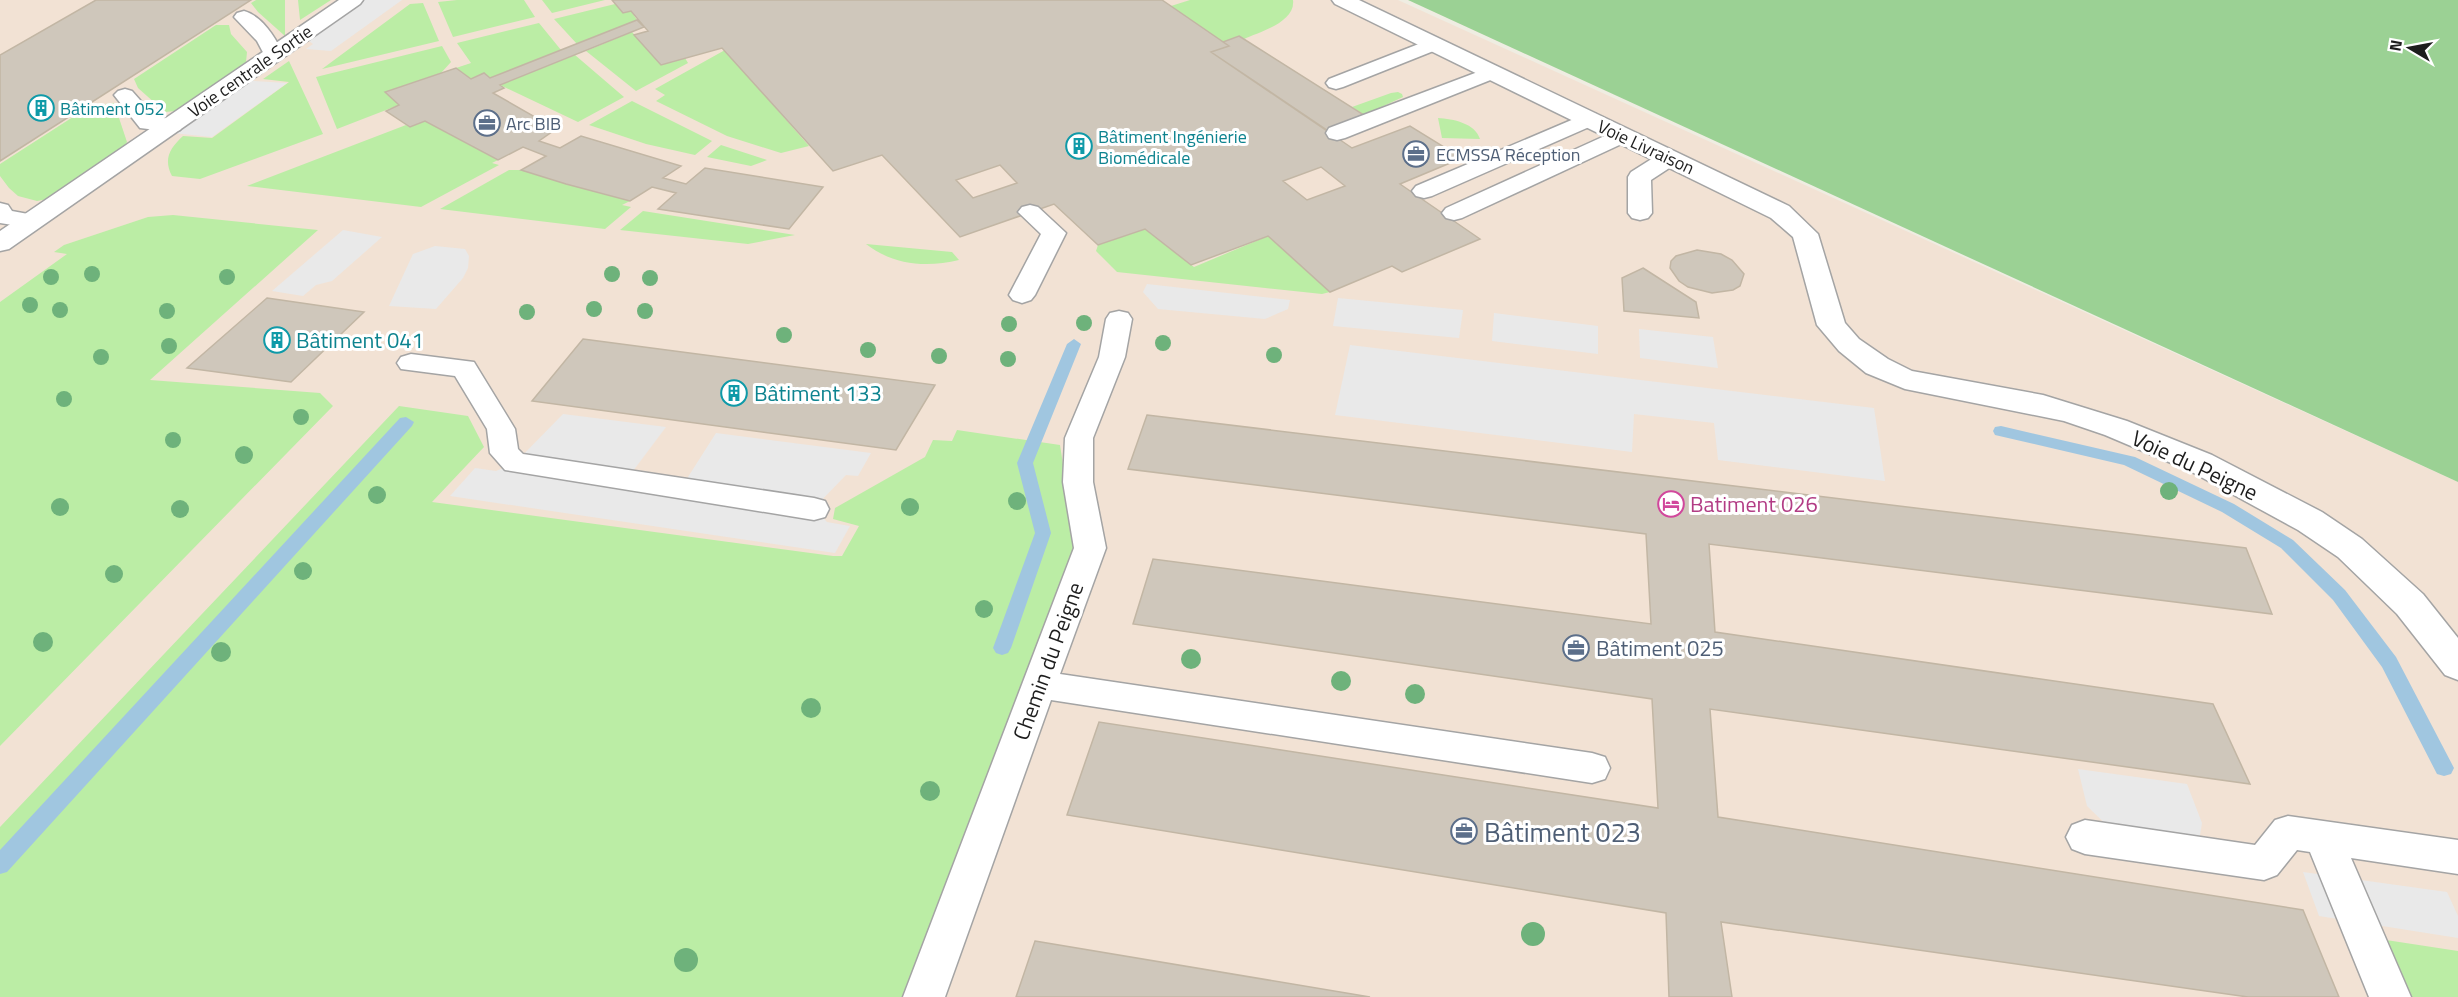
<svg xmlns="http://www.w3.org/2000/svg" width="2458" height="997" font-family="'Titillium Web',sans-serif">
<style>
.military{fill:#f2e2d4}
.grass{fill:#bbeda5}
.forest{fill:#9bd194}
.parking{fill:#e9e9e9}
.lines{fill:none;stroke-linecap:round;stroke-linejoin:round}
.stream{fill:#a0c6e0;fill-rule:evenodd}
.building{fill:#cfc7bb;stroke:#c2b6a4;stroke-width:1.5;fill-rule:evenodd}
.lane-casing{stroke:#a4a4a4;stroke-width:3}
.street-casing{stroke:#a4a4a4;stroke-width:3}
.lane{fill:#fff;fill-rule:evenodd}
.street{fill:#fff;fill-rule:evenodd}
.tree{fill:#6eb27b}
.labels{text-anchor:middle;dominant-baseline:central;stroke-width:6;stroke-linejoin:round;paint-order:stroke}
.far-street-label{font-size:18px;fill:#1d1d1d;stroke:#fff}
.far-culture-label{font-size:18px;fill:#0d838f;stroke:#fff;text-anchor:start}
.far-service-label{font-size:18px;fill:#4e5e75;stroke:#fff;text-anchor:start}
.culture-label{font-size:22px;fill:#0d838f;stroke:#fff;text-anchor:start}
.street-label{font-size:22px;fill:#1d1d1d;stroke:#fff}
.hotel-label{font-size:22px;fill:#b23c85;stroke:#fff;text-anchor:start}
.service-label{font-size:22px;fill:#4e5e75;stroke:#fff;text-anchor:start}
.near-service-label{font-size:27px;fill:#4e5e75;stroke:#fff;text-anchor:start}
</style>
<rect width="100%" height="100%" fill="#efede2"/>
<path class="military" d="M0 0H1398L2458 482V997H0Z"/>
<path class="grass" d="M256 0H285V36L258 12 251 3Z
M298 0H331L300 20Z
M457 0H524L535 17 453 37 438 2Z
M542 0H605L552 13Z
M1190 0H1293C1296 22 1260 32 1244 39L1239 36 1223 42 1171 6Z
M423 3 439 41 322 69 410 4Z
M615 4 623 12 631 11 637 20 577 44 554 19Z
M539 23 561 50 490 78 484 73 471 79 456 68 471 63 457 43Z
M216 25H229L231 34 247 52 246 62 176 111 165 112 138 88 134 79Z
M632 32 661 65 685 58 688 63 636 91 586 51Z
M442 46 451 62 441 73 385 92 399 105 337 129 316 77Z
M725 50 809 146 781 153 727 136 656 101 665 95 655 89Z
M575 55 624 97 578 122 500 85Z
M289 61 323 134 200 179 172 176C163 159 170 148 183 136L212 138 289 82 263 79Z
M1398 92 1402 94 1403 97 1364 115 1352 107 1391 93Z
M632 101 712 141 695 155 646 144 589 125Z
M114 103 127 142 124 147 48 199 37 201 18 196 9 188 0 176V164L90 106Z
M1438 118C1453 119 1475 123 1480 139L1442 138Z
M425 121 498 160 492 163 499 165 421 207 247 186 406 125 410 127Z
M721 145 767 160 751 166 707 157Z
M509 170H521L630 201 622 205 631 207 605 229 440 209Z
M643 211 795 235 748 244 620 230Z
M173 215 318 230 150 380 320 393 333 406 0 746V302L67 254 54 252 64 245 148 217Z
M1145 229 1194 267 1268 236 1330 292 1322 294 1117 272 1096 251 1098 245Z
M866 244 952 252 959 260C926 268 893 265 866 244Z
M399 406 468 416 484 447 432 502 833 556H842L859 526 833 519 835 508 925 457 933 440 952 441 957 430 1060 445 1077 554 907 997H0V827Z
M2386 940 2458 951V997H2411Z"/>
<path class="forest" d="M1408 0H2458V482Z"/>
<path class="parking" d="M353 0H402L331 51 306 49 313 44 301 35Z
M238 80 287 83 212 137 162 132Z
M343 230 382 237 332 281 316 285 303 296 272 291Z
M435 246 465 249 469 256 468 268 463 278 436 309 389 306 413 254Z
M1147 284 1290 300 1288 309 1265 319 1158 309 1143 292Z
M1338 298 1463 310 1459 338 1333 326Z
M1494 313 1598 326V354L1492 341Z
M1639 329 1713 337 1718 368 1640 358Z
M1350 345 1874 408 1885 481 1718 460 1714 423 1634 414 1632 452 1335 415Z
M563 414 666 427 627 479 681 488 716 433 871 453 858 476 846 475 814 508 827 522 850 526 835 553 450 496 475 468 496 471 515 463Z
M2078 769 2187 784 2202 823 2197 853 2125 843 2087 806Z
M2303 872 2447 892 2458 916V938L2319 916Z"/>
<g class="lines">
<path class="stream" d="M1074 339 1081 344 1033 463 1051 533 1011 648 1008 653 1002 655 996 653 993 648 1035 533 1017 463 1067 344Z
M406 417 414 422 412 426 7 872 0 874V850L400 418Z
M2001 426 2135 457 2234 504 2293 540 2345 590 2396 657 2454 768 2451 774 2444 776 2437 774 2382 667 2333 600 2281 548 2222 512 2124 465 1995 435 1993 431 1995 427Z"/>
</g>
<path class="building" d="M96 0H251L0 161V55Z
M612 0H1162L1229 46 1211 52 1352 148 1410 126 1462 158 1400 184 1480 239 1402 272 1392 266 1330 292 1268 236 1191 265 1145 229 1098 245 1054 204 960 237 882 155 833 171 722 48 661 65 634 35 648 31 631 11 623 13ZM1000 165 1017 183 973 198 956 180ZM1321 167 1345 186 1307 200 1283 181Z
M637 20 644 27 500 85 504 88 493 93 556 129 539 141 560 148 581 136 681 166 663 178 686 184 705 168 823 187 789 229 658 209 676 193 652 187 630 201 566 184 521 170 546 156 523 147 498 160 425 121 410 127 386 111 399 105 385 92 456 68 471 79 484 73 490 78Z
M1239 36 1364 115 1327 130 1211 52 1229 46 1223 42Z
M1697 250 1721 254 1732 260 1744 274 1740 286 1733 290 1712 293 1688 287 1679 281 1670 268 1671 261 1676 256Z
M1643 268 1696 302 1699 318 1624 311 1622 278Z
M267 298 364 312 291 382 187 368Z
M583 339 935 385 896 450 532 401Z
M1147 415 2246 548 2272 614 1709 544 1715 632 2213 704 2250 784 1710 709 1718 817 2303 910 2339 997H2248L1721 922 1732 997H1669L1666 913 1067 815 1099 722 1658 808 1652 699 1133 624 1153 559 1651 624 1646 534 1128 469Z
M1035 941 1370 997H1016Z"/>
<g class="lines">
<g class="lane-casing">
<path id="lane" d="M244 11C262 16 276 38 283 54L280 58H266L257 41 234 17 237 13Z
M1434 38 1441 40 1444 44 1441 48 1343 87 1336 89 1329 87 1326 83 1329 79Z
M1491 67 1498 69 1501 73 1498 77 1345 138 1337 140 1329 138 1326 133 1329 128Z
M125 89 132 91 155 117 180 120 183 125 180 130 172 132 140 128 114 95 118 91Z
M1588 113 1596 114 1599 119 1596 124 1432 196 1424 198 1416 196 1412 191 1416 186Z
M1620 129 1628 131 1631 136 1628 141 1462 218 1454 220 1446 218 1442 213 1446 208Z
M1669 151 1677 153 1680 158 1677 163 1651 180 1652 213 1648 218 1640 220 1632 218 1628 213V177L1631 172 1661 153Z
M0 203 8 205 12 211 39 216 43 221 39 226 31 228 0 223Z
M1030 205 1038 207 1066 233 1035 295 1031 300 1022 303 1013 300 1009 295 1041 234 1018 212 1022 207Z
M1119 311 1128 313 1132 319 1125 357 1093 438V482L1106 548 1060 674 1592 753 1605 757 1610 768 1605 779 1592 783 1051 700 945 997H903L1074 548 1063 482 1065 438 1099 357 1106 319 1110 313Z
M411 354 474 362 515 429 518 449 523 454 814 498 825 501 829 509 825 517 814 520 505 470 490 453 487 429 455 376 401 369 397 363 401 357Z
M2288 816 2458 840V874L2351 858 2411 997H2369L2310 852 2297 850 2277 875 2264 880 2085 854 2072 849 2066 837 2072 825 2085 820 2255 845 2275 820Z"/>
</g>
<g class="street-casing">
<path id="street" d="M339 0H363L360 4 9 249 0 251V231Z
M1332 0H1359L1789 206 1818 234 1845 323 1859 339 1888 359 1912 371 2043 395 2127 421 2212 455 2322 512 2362 539 2423 594 2458 638V680L2445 675 2397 614 2338 557 2298 530 2190 471 2105 435 2064 421 1905 389 1866 373 1839 351 1817 325 1793 237 1771 218 1335 4Z"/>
</g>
<use href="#lane" class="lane"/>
<use href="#street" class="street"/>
</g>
<g class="tree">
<circle cx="92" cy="274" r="8"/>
<circle cx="612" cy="274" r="8"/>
<circle cx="51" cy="277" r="8"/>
<circle cx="227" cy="277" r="8"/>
<circle cx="650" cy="278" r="8"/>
<circle cx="30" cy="305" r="8"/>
<circle cx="594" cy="309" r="8"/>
<circle cx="60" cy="310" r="8"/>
<circle cx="167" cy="311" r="8"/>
<circle cx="645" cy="311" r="8"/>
<circle cx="527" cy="312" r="8"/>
<circle cx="1084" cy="323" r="8"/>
<circle cx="1009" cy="324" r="8"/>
<circle cx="784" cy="335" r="8"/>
<circle cx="1163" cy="343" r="8"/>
<circle cx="169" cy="346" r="8"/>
<circle cx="868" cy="350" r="8"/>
<circle cx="1274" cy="355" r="8"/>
<circle cx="939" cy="356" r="8"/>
<circle cx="101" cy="357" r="8"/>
<circle cx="1008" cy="359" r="8"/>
<circle cx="64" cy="399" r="8"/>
<circle cx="301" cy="417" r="8"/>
<circle cx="173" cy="440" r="8"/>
<circle cx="244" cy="455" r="9"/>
<circle cx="2169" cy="491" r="9"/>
<circle cx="377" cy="495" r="9"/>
<circle cx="1017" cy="501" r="9"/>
<circle cx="60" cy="507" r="9"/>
<circle cx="910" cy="507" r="9"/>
<circle cx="180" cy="509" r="9"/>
<circle cx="303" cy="571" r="9"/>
<circle cx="114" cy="574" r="9"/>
<circle cx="984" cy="609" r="9"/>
<circle cx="43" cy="642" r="10"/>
<circle cx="221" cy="652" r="10"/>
<circle cx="1191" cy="659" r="10"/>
<circle cx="1341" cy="681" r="10"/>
<circle cx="1415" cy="694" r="10"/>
<circle cx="811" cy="708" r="10"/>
<circle cx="930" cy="791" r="10"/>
<circle cx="1533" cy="934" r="12"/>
<circle cx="686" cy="960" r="12"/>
</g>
<defs>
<g id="building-ring" transform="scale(1.35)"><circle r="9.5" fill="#fff" stroke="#0f9aa8" stroke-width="1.5"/><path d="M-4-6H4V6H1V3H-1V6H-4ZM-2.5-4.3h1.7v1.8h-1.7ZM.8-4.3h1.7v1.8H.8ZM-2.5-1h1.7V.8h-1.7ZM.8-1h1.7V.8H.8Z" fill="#0f9aa8"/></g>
<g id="office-ring" transform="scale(1.35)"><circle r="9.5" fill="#fff" stroke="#5c6f8a" stroke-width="1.5"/><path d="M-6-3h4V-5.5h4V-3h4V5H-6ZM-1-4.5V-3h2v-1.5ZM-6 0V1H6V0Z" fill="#5c6f8a"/></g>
<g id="hotel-ring" transform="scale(1.35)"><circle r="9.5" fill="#fff" stroke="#d1479c" stroke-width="1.5"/><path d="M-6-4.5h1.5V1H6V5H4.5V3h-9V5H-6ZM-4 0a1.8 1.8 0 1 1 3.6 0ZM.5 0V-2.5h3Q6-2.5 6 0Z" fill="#d1479c"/></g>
</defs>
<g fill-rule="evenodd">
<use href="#building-ring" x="41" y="108"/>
<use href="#office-ring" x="487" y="123"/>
<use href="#building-ring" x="1079" y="146"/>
<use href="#office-ring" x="1416" y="154"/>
<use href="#building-ring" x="277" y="340"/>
<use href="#building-ring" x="734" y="393"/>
<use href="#hotel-ring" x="1671" y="504"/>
<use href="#office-ring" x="1576" y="648"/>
<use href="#office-ring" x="1464" y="831"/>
</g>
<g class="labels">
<g class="far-street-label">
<text transform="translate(250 71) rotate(-35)">Voie centrale Sortie</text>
<text transform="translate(1646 147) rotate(25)">Voie Livraison</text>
</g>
<g class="far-culture-label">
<text x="60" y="108">Bâtiment 052</text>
<text x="1098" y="136">Bâtiment Ingénierie<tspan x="1098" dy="21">Biomédicale</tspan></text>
</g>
<g class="far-service-label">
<text x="506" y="123">Arc BIB</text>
<text x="1436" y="154">ECMSSA Réception</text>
</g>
<g class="culture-label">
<text x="296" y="340">Bâtiment 041</text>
<text x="754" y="393">Bâtiment 133</text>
</g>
<g class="street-label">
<text transform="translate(2195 465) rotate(25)">Voie du Peigne</text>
<text transform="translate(1048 661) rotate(-70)">Chemin du Peigne</text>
</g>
<g class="hotel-label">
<text x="1690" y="504">Batiment 026</text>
</g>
<g class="service-label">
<text x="1596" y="648">Bâtiment 025</text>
</g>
<g class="near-service-label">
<text x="1484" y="831">Bâtiment 023</text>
</g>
</g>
<g transform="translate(2410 48) rotate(280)" stroke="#ffffff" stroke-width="4.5" paint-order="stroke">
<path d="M0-4.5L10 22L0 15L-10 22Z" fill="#1d1d1d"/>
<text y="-9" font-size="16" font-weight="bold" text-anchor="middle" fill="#1d1d1d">N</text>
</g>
</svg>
